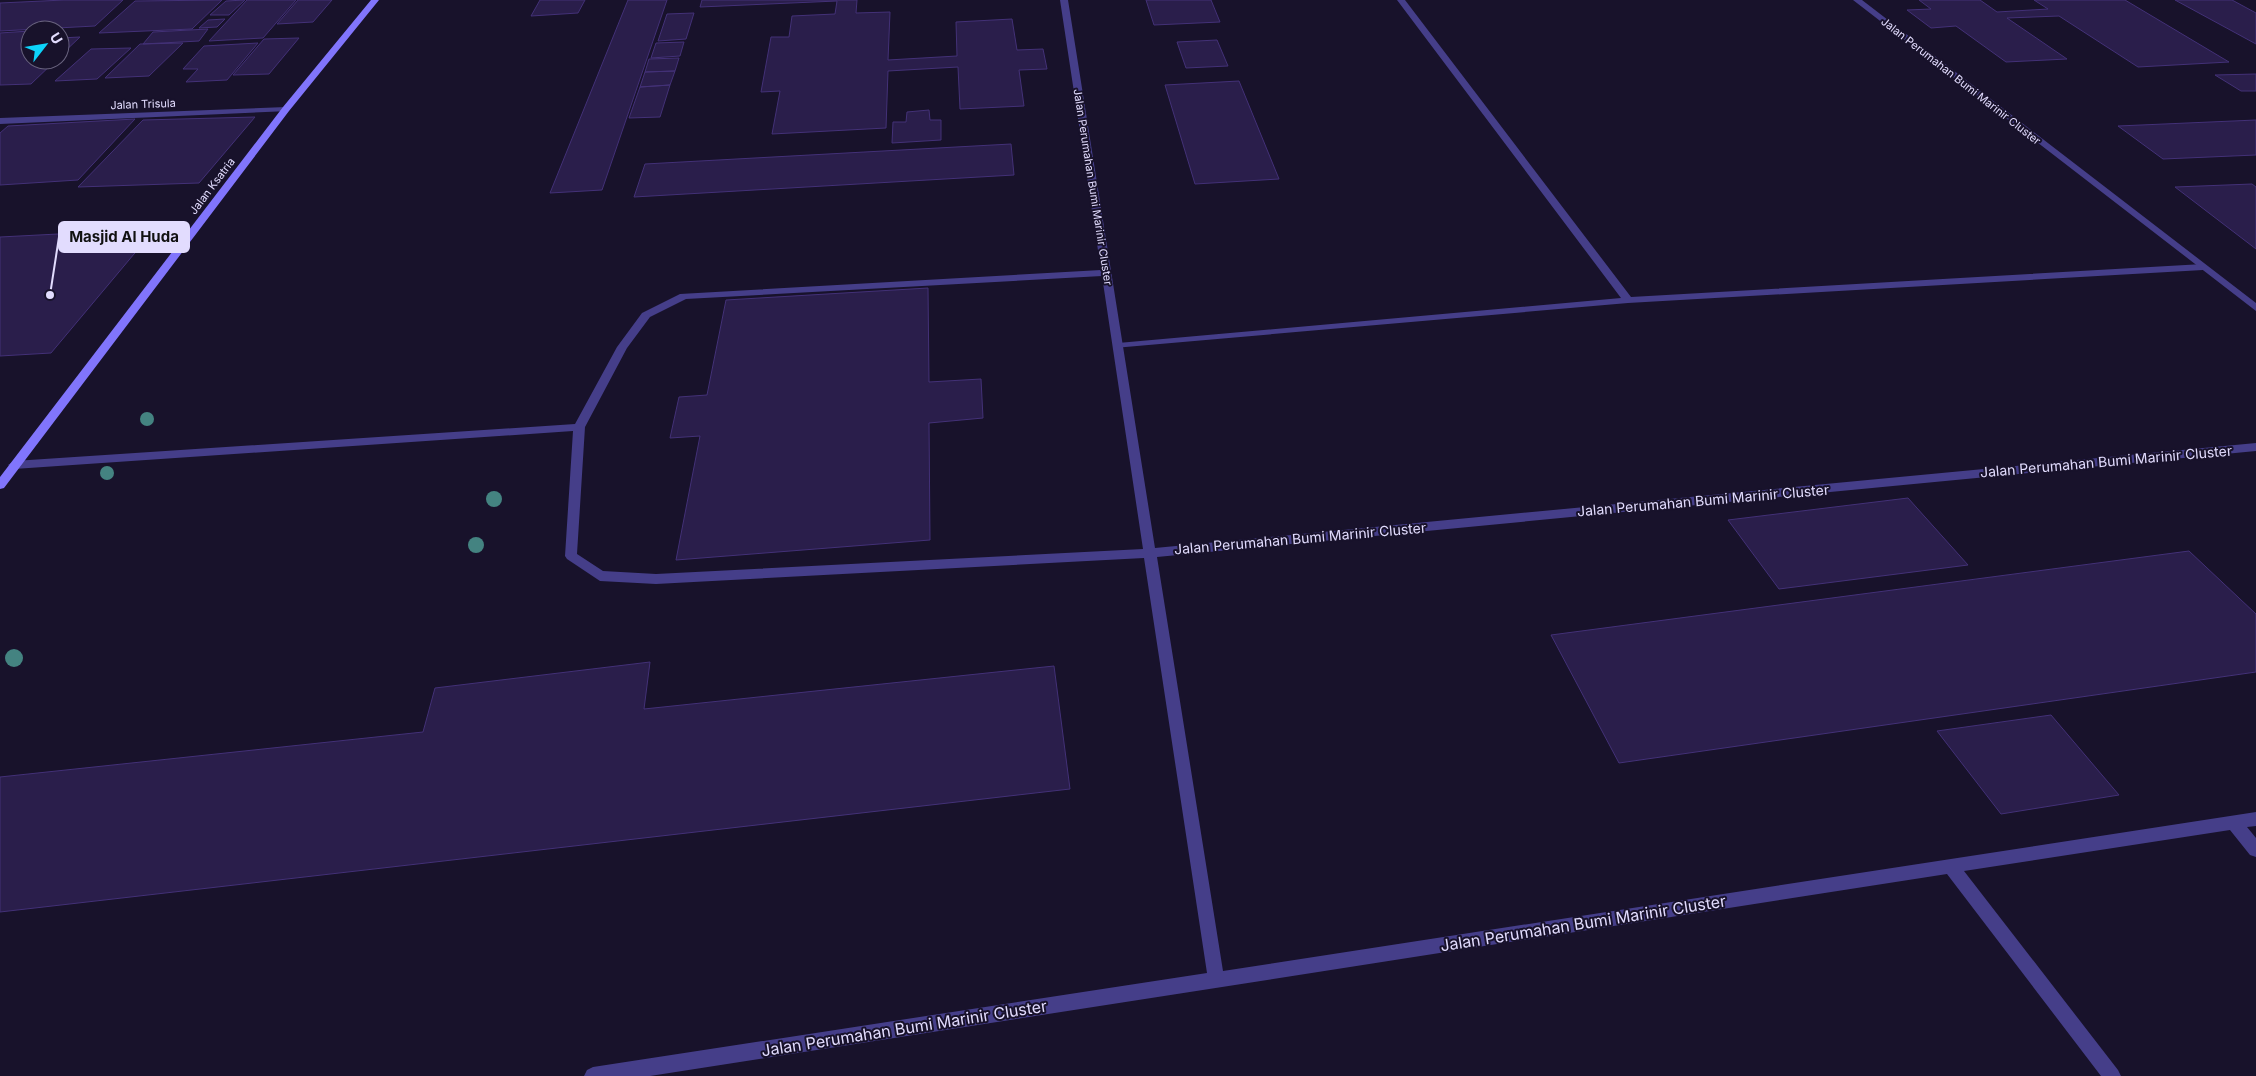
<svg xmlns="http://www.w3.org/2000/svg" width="2256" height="1076" font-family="Inter,sans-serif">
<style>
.building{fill:#2a1e4b;stroke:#433177}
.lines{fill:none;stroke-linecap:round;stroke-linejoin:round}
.lane{fill:#453e89;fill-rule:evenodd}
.street{fill:#453e89;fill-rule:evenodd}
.secondary{fill:#8175fc;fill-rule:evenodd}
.tree{fill:#448381}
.labels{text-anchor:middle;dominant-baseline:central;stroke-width:4;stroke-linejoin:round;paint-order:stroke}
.far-street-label{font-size:11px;fill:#e2dcfe;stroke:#18122b}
.street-label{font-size:14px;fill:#e2dcfe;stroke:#18122b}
.near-street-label{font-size:16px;fill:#e2dcfe;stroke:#18122b}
.leader{fill:none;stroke:#e2dcfe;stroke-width:2}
.callout-dot{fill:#e2dcfe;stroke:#18122b;stroke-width:2}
.callout{fill:#e2dcfe;stroke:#e2dcfe;stroke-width:2}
.callout-label{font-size:15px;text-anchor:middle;font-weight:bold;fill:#111}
</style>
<rect width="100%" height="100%" fill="#18122b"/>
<path class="building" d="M64 0H123L95 26 0 31V3Z
M222 0 192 29 99 33 135 1Z
M245 0 229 15H210L226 1Z
M247 0H296L263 38 209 41Z
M298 0H332L313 22 277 24Z
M540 0H585L578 13 531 16Z
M628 0H667L602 190 550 193Z
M702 0H857L856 13 890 12 888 60 957 56 956 22 1012 19 1017 50 1043 49 1047 69 1019 70 1024 106 960 109 958 67 888 71 886 128 772 134 780 91 761 92 771 37H789L792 16 835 14 837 1 700 7Z
M1146 0H1211L1220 22 1154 25Z
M1919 0H1980L1997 12 2048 9 2034 0H2125L2229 62 2138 67 2059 16 2007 18 2067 59 2006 62 1956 26 1931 28 1907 10 1931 9Z
M2175 0H2232L2256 13V44Z
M694 13 686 39 658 41 667 14Z
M225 19 217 27 199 28 208 20Z
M208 29 199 41 143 44 153 32Z
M30 31V37L27 40H30V60H56L31 84 0 85V33Z
M80 37 60 56V38Z
M299 38 269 74 233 75 264 39Z
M1217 40 1228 66 1186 68 1177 42Z
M684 42 680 56 651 58 656 43Z
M183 43 149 76 105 78 140 44Z
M258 43 227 80 186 82 198 69H183L204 46Z
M131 48 97 79 55 81 91 49Z
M679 58 675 71 645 72 649 59Z
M675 71 670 85 640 87 645 72Z
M2256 74V91H2241L2215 75Z
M1239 81 1279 179 1195 184 1165 85Z
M670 85 660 117 629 118 640 87Z
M929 110 930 120H941V140L892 143 893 122H906L907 112Z
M255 117 199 183 78 187 143 120Z
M135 119 78 180 0 185V133L8 126Z
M2256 120V155L2163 159 2118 126Z
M1011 144 1014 175 634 197 645 164Z
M2252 184 2256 187V249L2175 187Z
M155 229 51 353 0 356V237Z
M928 288 929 382 981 379 983 418 929 423 930 540 676 560 700 436 670 438 679 397 707 395 726 300Z
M1908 498 1968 565 1779 589 1728 520Z
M2189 551 2256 614V672L1619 763 1551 635Z
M650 662 644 709 1054 666 1070 789 0 912V777L423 732 435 688Z
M2051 715 2119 795 2001 814 1937 731Z"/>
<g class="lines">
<path class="lane" d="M1397 0H1405L1631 297 2203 264 2208 267 2203 270 1628 303 1114 348V344L1118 343 1621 298Z"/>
<path class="street" d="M1060 0H1068L1155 548 2256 443V451L1157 557 1223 971 2256 812V826L2247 827 2256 838V857L2250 855 2230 830 1964 871 2118 1070 2121 1076H2101L1947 874 650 1076H584L587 1070 593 1067 1207 973 1144 558 656 584 600 581 567 559 565 556 573 431 14 469 8 465 14 461 575 424 617 347 642 313 680 294 1101 270ZM1102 276 1143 549 656 574 603 571 577 554 585 427 627 348 650 317 686 299Z
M1853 0H1862L2256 303V311Z
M286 107H289V111L0 124V118Z"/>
<path class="secondary" d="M371 0H379L289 111 4 488 0 489V477L283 107Z"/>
</g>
<g class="tree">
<circle cx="147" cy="419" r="7"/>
<circle cx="107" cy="473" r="7"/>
<circle cx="494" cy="499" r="8"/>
<circle cx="476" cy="545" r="8"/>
<circle cx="14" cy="658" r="9"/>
</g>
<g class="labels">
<g class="far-street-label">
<text transform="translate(1961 81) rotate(38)">Jalan Perumahan Bumi Marinir Cluster</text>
<text transform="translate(143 104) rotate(-2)">Jalan Trisula</text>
<text transform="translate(212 186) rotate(-53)">Jalan Ksatria</text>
<text transform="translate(1093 187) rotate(81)">Jalan Perumahan Bumi Marinir Cluster</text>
</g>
<g class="street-label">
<text transform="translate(2106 461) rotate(-5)">Jalan Perumahan Bumi Marinir Cluster</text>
<text transform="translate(1703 500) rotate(-5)">Jalan Perumahan Bumi Marinir Cluster</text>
<text transform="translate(1300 538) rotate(-5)">Jalan Perumahan Bumi Marinir Cluster</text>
</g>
<g class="near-street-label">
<text transform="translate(1583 923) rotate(-9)">Jalan Perumahan Bumi Marinir Cluster</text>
<text transform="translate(904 1028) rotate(-9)">Jalan Perumahan Bumi Marinir Cluster</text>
</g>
</g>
<path class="leader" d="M50 295L59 237"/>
<circle class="callout-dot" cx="50" cy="295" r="5"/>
<rect class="callout" x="59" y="222" width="130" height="30" rx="5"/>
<g class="callout-label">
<text x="124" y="242">Masjid Al Huda</text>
</g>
<g transform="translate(45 45) rotate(59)"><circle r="24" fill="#18122b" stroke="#69637f"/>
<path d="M0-4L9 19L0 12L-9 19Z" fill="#0dd4fa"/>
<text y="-8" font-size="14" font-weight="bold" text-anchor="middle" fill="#e2dcfe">U</text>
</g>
</svg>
